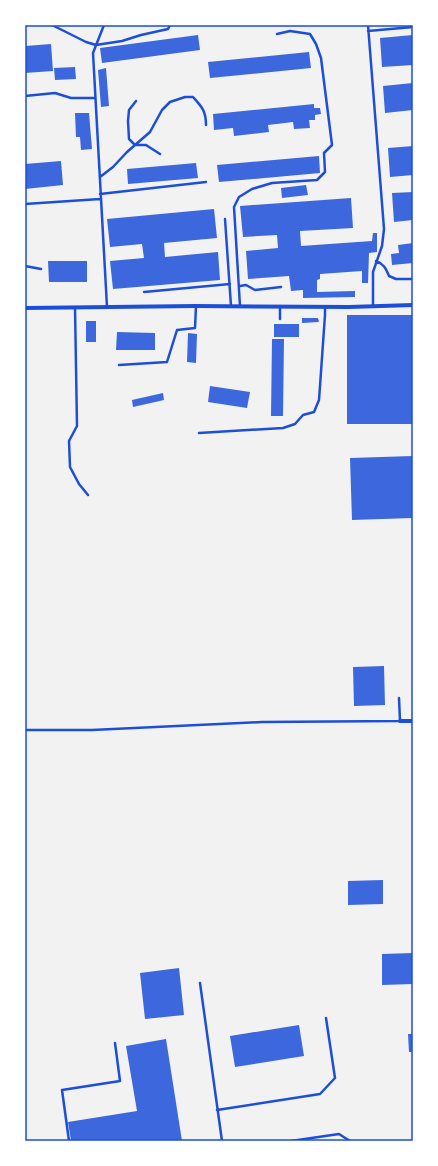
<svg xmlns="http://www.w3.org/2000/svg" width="438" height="1166" font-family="Arial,sans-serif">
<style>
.building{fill:#3d67dc}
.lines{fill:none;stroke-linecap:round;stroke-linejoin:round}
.service{stroke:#1d4ed8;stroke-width:2.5}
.minor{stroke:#1d4ed8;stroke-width:4}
.neatline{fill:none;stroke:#1d4ed8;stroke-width:1.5}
</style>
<rect width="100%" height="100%" fill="#f2f2f2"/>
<path class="building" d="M198 35 200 50 102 63 100 48Z
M413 35V65L382 67 380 38Z
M51 44 53 71 25 73V46Z
M309 52 311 68 210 78 208 62Z
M75 67 76 79 55 80 54 68Z
M106 68 109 106 101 107 98 70Z
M413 83V110L385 113 383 86Z
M314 104V108H320L321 114 315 115V120H309L310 128 294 129 293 122 268 125 269 132 234 136 233 128 214 130 213 114Z
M75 113H89L92 149 81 150 80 137H76Z
M413 146V175L390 177 388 148Z
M319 156 320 173 219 182 217 165Z
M61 161 63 185 25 189V164Z
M196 163 198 178 128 184 127 169Z
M306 185 308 195 282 198 281 188Z
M413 192V220L394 222 392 193Z
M351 198 353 228 300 231 301 246 372 241 373 233H377V252L369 253 368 283H362V271L320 274V279L317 280V292L355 291V297L303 298V290L291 291 289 276 248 279 246 251 278 248 277 235 243 237 240 206Z
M214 209 217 238 164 243 165 257 218 252 220 280 113 289 110 261 144 258 142 244 110 247 107 219Z
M413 243V263L392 265 391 254 399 253 398 245Z
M48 261H87V282H49Z
M347 315H413V424H347Z
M302 318H318L319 322 302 323Z
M86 321H96V342H86Z
M274 324H299V337H274Z
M117 332 155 333V350H116Z
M188 333 197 334 196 363 187 362Z
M272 339H284L283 416H271Z
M210 386 250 392 247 408 208 402Z
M163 393 164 400 133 407 132 400Z
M413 456V518L352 520 350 458Z
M384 666 385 705 354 706 353 667Z
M383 880V904L348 905V881Z
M413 953V984L382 985V954Z
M179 968 184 1015 145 1019 140 973Z
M299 1025 304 1056 235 1067 230 1036Z
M408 1034H413V1052H409Z
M166 1039 182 1141H71L68 1122 137 1111 126 1046Z"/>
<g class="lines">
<path class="service" d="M52 25 86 42 96 45 122 41 141 35 168 29 170 25
M104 25 93 53 107 307
M368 25 384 229 382 246 373 272V306
M368 31 413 27
M25 96 55 93 71 98H95
M136 101 129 110 128 121 129 139 135 145H146L160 154
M100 177 113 167 127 152 150 132 162 110 170 102 185 97H193C202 107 206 111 206 125
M100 194 206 182
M25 204 100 199
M225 219 231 306
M376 261C384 264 386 269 389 276L396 279H413
M25 266 41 269
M240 286 246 285 255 290 281 287
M144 292 230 284
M240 306 234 207 239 197 252 189 272 183 317 180 325 172 324 153 332 145 321 58 316 44 310 34 290 31 277 34
M280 306V319
M75 307 77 426 69 441 70 467 79 484 88 495
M119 365 167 362 177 330 195 328 196 306
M199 433 283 428 295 424 303 415 314 412 319 400 325 315V307
M25 730H92L262 722 400 721 399 698
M200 983 222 1141
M217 1110 320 1094 335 1078 326 1018
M69 1141 62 1090 120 1081 115 1043
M291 1141 339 1134 350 1141"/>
<path class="minor" d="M25 308 196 306 349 307 413 305
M400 721H413"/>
</g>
<rect width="438" height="1166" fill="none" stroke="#ffffff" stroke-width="52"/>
<rect x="26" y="26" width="386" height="1114" class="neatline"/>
</svg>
